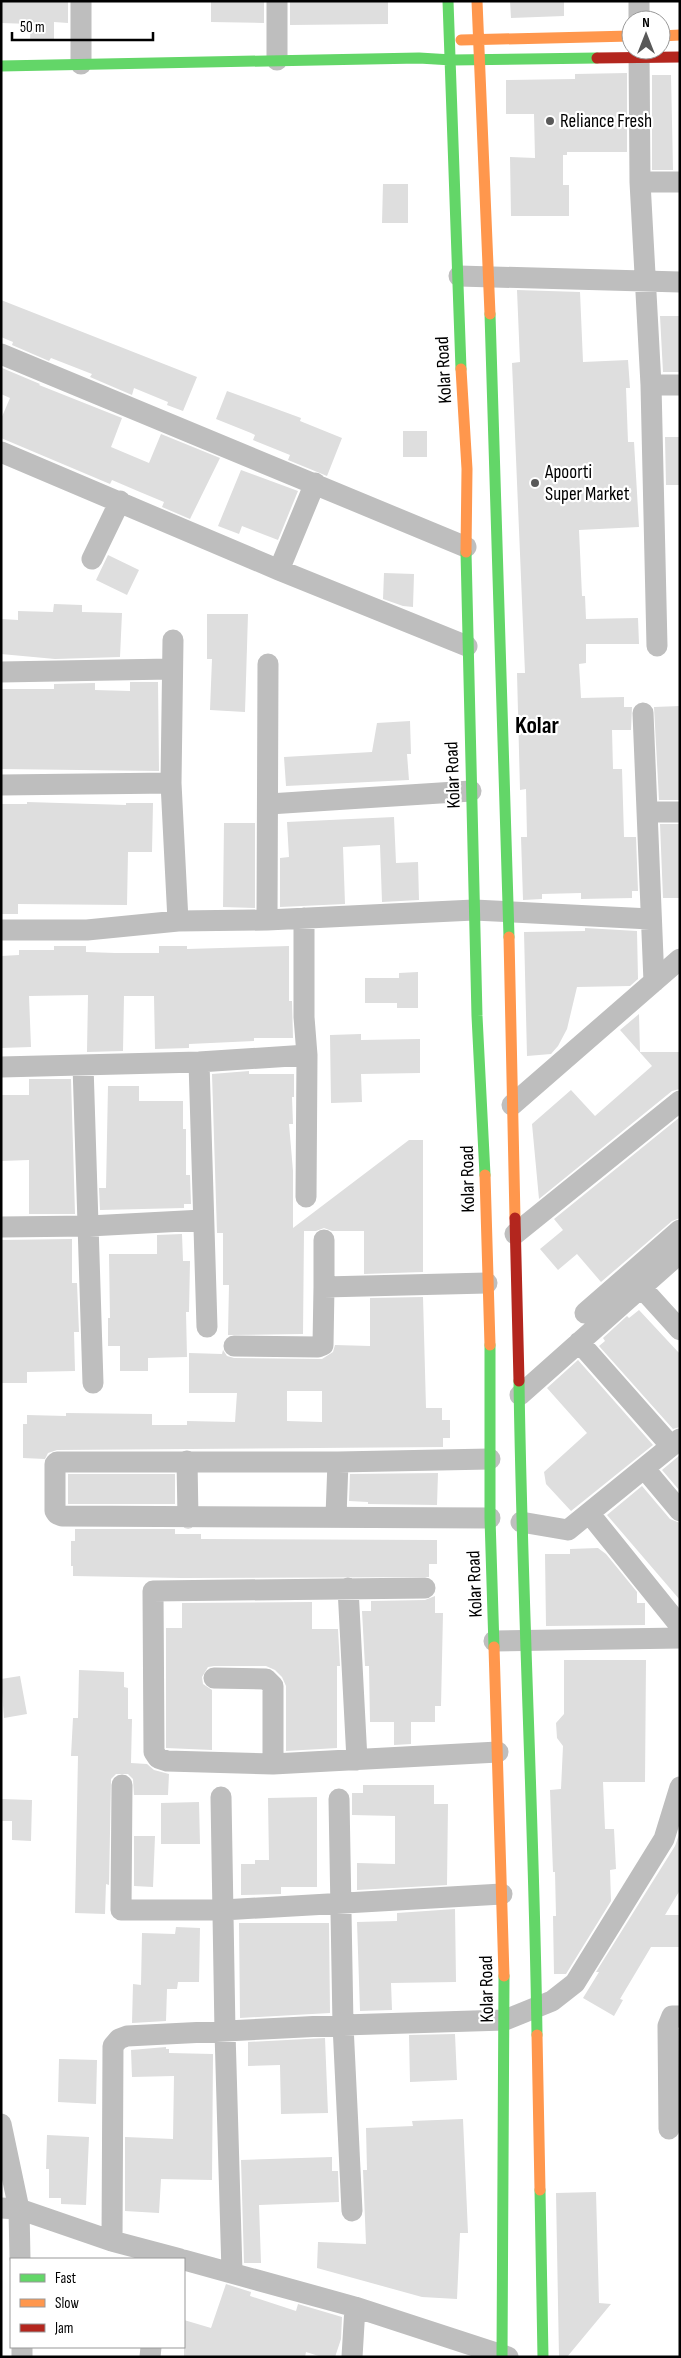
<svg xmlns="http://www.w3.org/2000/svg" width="681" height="2358" font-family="'Sofia Sans Condensed',sans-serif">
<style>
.building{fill:#dedede;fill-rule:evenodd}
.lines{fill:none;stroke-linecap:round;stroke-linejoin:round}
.street{stroke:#bebebe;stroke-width:21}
.fast{stroke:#63d668;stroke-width:11}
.slow{stroke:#ff974d;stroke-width:11}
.jam{stroke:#b3261e;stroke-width:11}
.poi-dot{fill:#595959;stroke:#fff;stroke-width:2}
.labels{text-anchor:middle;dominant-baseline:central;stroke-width:4.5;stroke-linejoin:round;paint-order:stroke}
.poi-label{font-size:19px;fill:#000;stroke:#fff;text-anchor:start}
.street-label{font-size:19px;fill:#000;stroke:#fff}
.district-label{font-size:24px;font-weight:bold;fill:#000;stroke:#fff}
</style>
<rect width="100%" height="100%" fill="#fff"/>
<path class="building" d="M1 1H68V23L54 22V40H30L31 24 1 23Z
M211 1H264V23L211 22Z
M290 1H388V24L290 25Z
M510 1H564V16L511 18Z
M627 73V152H567V155H563V185H569V216H511L510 157 535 158 534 114H506V80L575 79V74Z
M652 75H671L673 170H652Z
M383 184H408V223H382Z
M517 290 580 292 583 362 628 360 630 388H626L628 442H634L639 527 579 530 582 596H585L586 619 638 618 639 644H586V663L579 664 581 698 624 697V707H632L631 730H612L613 769H622L624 837H636L638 891H632V898L581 899V893L542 894V899L523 900 521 837H527L526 789 520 790 517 673H525L512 363 520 362Z
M1 300 197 377 183 411 167 405 168 402 134 388 132 395 90 377 92 374 51 358 49 361 12 345 13 342 1 337Z
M660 316H680V372H663Z
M2 368 40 384 39 385 122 418 111 447 149 463 161 434 220 458 190 519 162 507 164 502 140 492 112 480 110 484 1 438V419L10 398 1 394Z
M227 391 301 418 300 421 342 438 327 476 288 460 290 455 253 440 255 435 251 433 216 419Z
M403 431H427V457H403Z
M665 437H680V485H666Z
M241 470 298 491 278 540 242 526 239 534 218 526Z
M108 555 139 570 127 595 96 580Z
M384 573 414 574 413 607 403 606 383 599Z
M54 604 82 605V612L122 613 120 657 55 659 1 654V619L18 620V611L53 612Z
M207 614H248L245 712 210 710 212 659H207Z
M130 682H158L159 771 1 769V689H54V684L95 683V690L130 691Z
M680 706V800H659L654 707Z
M410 721 411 754H407L409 780 286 786 284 757 372 752 377 723Z
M27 802 126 805V803H153L152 852H128L127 905 18 904V914H1V804H27Z
M394 817 396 863 418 862 419 900 382 902 380 845 343 847 345 904 280 907V858L289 857 287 822Z
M224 823H255V908L223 907Z
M660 824H680V898H663Z
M585 928 637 931 638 979 630 986 577 987 567 1029 558 1046 551 1054 527 1056 524 932 585 931Z
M54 946H86V952L115 953H159V946H187V949L289 946V1001H292L293 1038H254V1041L189 1044V1048L155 1049 154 996H124L123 1051 87 1052 88 995 29 996 31 1047 1 1048V956L19 955V950H54Z
M418 972V1008H397V1003H365V978H399V973Z
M639 1014 640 1052H680V1089L672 1091 539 1199 532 1124 571 1090 595 1116 652 1066 620 1030Z
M361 1034V1040L420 1039V1073L361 1074 362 1102 331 1103 330 1035Z
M249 1071V1074H294V1097H292L293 1124H289L293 1171V1228L409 1140H423V1272L364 1274V1231H332L324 1228 316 1231H304L303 1334 228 1335 229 1285H223V1233H217L212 1074Z
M29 1079H71L75 1214H29V1160L1 1161V1095H29Z
M108 1086H139V1101H183V1129H186V1175H190L191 1204H184V1208L100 1210 99 1188H106Z
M680 1117V1218L672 1221 601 1282 577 1254 558 1270 540 1249 563 1230 554 1219Z
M182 1234 183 1261H190L189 1312H186L187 1357 148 1358V1371H120V1346H108V1318H110L109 1254H157V1235Z
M72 1239V1283H77L79 1332H74L75 1371 27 1372V1383H1V1240Z
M423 1297 426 1408H442V1420H450V1438H443V1447L57 1450 48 1453 45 1459 23 1458V1424H27V1415L66 1416V1413L152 1414V1425H187V1421L235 1422 237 1393H189V1353L222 1354 223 1350 227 1356 234 1358 322 1359 333 1352 335 1345 370 1346V1298ZM287 1391H322V1422L287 1421Z
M639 1310 680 1354V1427L673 1429 599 1346 605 1341 603 1338 627 1316 629 1318Z
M578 1360 653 1445 571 1511 546 1484 544 1472 587 1433 547 1388Z
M680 1455V1491L662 1470Z
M438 1473 437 1505 368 1504V1502L349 1501 350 1474Z
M68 1474H175V1504H68Z
M642 1486 670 1519 680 1523V1600L607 1515Z
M75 1529H175V1534H201V1539L437 1540V1564H429V1577L182 1578 73 1576V1566H71V1541H75Z
M598 1548 606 1554 637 1592V1603H645V1625L546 1626 545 1554H570V1549Z
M435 1596V1613H443L441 1706H435V1722H411V1744L394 1745V1722H370L369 1666H365L362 1611H371V1601L425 1600Z
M312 1602V1629H338L340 1666H337V1748L286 1751V1686L282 1677 275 1670 266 1666H214L208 1667 202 1677 203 1684 212 1690V1750L166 1748V1628H182V1603Z
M564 1660H646L645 1782H603L605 1829H614L616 1869 610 1870 611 1901 566 1974H554L553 1916H556L555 1872H553L550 1790 561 1789 563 1746 557 1738 556 1723 564 1714Z
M79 1670 124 1672V1687L128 1688V1719H132L131 1763 147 1764 154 1770 169 1774 168 1795H134L133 1779 128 1774H116L111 1779 109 1885 106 1884 105 1914 75 1913 78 1756H71L73 1718H78Z
M20 1676 27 1714 4 1718 1 1679Z
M363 1785H434V1804H448L447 1885 357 1890V1863L395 1864V1816L352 1815V1793H363Z
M317 1797V1887H281V1894L241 1895V1864H255V1860H269L268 1798Z
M1 1799 32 1800 31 1841 12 1840V1821H1Z
M199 1802 200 1844H161V1803Z
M680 1832V1890L665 1915H680V1947H651L620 1999 623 2000 614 2016 583 1998 599 1972H596L675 1846Z
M134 1836H155L153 1887 134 1886Z
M455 1909 456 1982 391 1983 392 2010 360 2011 357 1922 397 1921V1913Z
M239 1923H329L330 2013 240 2018Z
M176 1927 200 1928 199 1982H178L177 1989H167L166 2021 132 2023 133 1984 141 1985 142 1933 175 1934Z
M455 2034 457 2080 410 2082 409 2035Z
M325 2038 328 2113 281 2114 280 2065 248 2066V2042Z
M166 2047V2049H169V2053L213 2054 212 2180 161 2179 159 2213 125 2211V2137L173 2139 174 2076 132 2077 131 2050Z
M59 2059 97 2060 96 2104 58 2102Z
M463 2119 468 2233H460L457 2299 422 2297 317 2268 318 2242 366 2244 363 2170H367L366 2128 413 2126 412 2121Z
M47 2135 89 2137 86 2205 61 2204V2198H49V2169H46Z
M332 2157V2171H338L339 2202 259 2205 261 2263H244L241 2160Z
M596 2192 599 2303 611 2304 567 2357H559L556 2193Z
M226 2284 251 2292 250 2296 296 2311 298 2304 342 2317 341 2339 335 2357H322L306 2352 305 2357H184V2320L211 2328Z"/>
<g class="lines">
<path class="street" d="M277 1V60
M639 1V20
M639 50 640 182 651 385 657 646
M81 64V1
M640 182H680
M459 276 680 282
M1 354 466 547
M651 385H680
M1 452 279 570 467 646
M92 559 120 501
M279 570 315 483
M173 640 171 783 178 921
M1 672 171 669
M643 713 654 982
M1 785 171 783
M269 804 471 791
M647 812H680
M304 918V1017L307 1055 306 1197
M267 920 268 664
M1 930H87L178 921 267 920 474 910 650 919
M199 1062 207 1327
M83 1065 93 1383
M1 1067 199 1062 307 1055
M512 1105 680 959
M1 1227 89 1226 203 1220
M515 1234 680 1101
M324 1240V1287
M641 1287 680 1330
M585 1313 680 1230
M579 1342 671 1446
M234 1346 318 1347 323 1345 324 1287 487 1283
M520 1395 680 1253
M490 1459 338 1462H57L55 1464V1511L57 1514 62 1516 490 1518
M187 1461 188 1518
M644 1468 680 1511
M589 1513 680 1626
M336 1516 338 1462
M521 1522 568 1530 680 1439
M348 1588 357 1760
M425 1588 153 1591 154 1752 158 1758 167 1761 273 1764 498 1752
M494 1641 680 1638
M214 1678 266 1679 273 1686V1764
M122 1785 121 1910H223L502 1894
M221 1797 225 2032 232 2272
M339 1799 343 2025 352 2211
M1 2124 19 2209 20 2259
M669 2129 668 2026 672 2016H680
M1 2208 19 2209 112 2241 180 2259
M112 2241 113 2046 119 2039 127 2036 343 2025 505 2020 552 2001 575 1983 664 1839 680 1787
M184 2260 355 2307 508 2357
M22 2347V2357
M150 2357 151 2347
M352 2357 355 2307"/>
<path class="fast" d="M448 1 461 369
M1 66 419 58 452 60 597 58
M490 314 509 937
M466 552 477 1016 485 1175
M490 1345V1518L494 1647
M519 1381C522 1599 534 1817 537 2035
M540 2190 543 2357
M502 2357 504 1976"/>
<path class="slow" d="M477 1 490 314
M661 36 680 35
M461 40 631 36
M461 369 467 469 466 552
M509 937 515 1218
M485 1175 490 1345
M494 1647 504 1976
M537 2035 540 2190"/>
<path class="jam" d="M597 58 680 57
M515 1218 519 1381"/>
</g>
<g class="poi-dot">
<circle cx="550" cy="121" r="5"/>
<circle cx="535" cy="483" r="5"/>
</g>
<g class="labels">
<g class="poi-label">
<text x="560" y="121">Reliance Fresh</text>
<text x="545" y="472">Apoorti<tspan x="545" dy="22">Super Market</tspan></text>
</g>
<g class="street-label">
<text transform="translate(444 370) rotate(-93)">Kolar Road</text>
<text transform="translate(453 775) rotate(-92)">Kolar Road</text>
<text transform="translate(468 1179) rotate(-91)">Kolar Road</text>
<text transform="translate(475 1584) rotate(-92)">Kolar Road</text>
<text transform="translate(487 1989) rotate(-91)">Kolar Road</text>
</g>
<g class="district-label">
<text x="537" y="725">Kolar</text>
</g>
</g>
<rect width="681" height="2358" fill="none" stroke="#000000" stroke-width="5"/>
<rect x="10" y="2258" width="175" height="90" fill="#ffffff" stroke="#999999"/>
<rect x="20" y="2274" width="25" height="8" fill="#63d668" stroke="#999999"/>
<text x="55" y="2283" font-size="15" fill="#000000">Fast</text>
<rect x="20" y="2299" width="25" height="8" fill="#ff974d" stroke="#999999"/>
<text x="55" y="2308" font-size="15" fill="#000000">Slow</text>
<rect x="20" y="2324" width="25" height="8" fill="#b3261e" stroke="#999999"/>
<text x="55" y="2333" font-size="15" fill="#000000">Jam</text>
<g transform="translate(646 35)"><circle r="24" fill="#ffffff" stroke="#999999"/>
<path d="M0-4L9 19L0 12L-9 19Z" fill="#595959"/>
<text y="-8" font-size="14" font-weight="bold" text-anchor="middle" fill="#000000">N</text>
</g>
<path d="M12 32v8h141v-8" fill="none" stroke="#000000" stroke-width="2.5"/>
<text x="20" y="32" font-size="15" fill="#000000" stroke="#ffffff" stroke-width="4" paint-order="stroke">50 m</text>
</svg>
